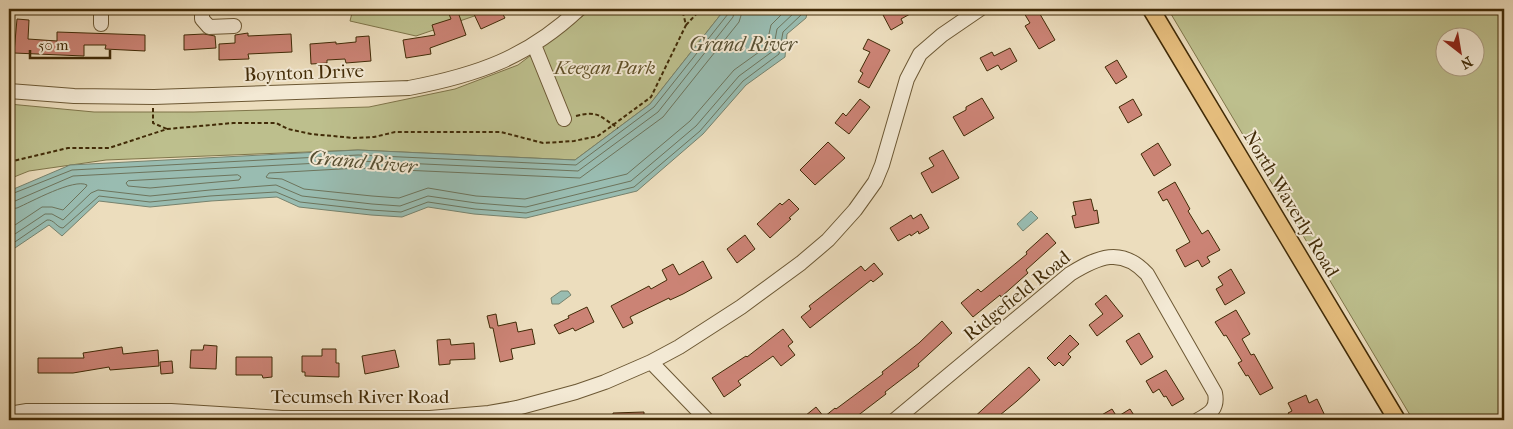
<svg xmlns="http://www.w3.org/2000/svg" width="1513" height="429" font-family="'IM FELL French Canon',serif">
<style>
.green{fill:#bdbf8d;stroke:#7f754a;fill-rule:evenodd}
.water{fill:#99bcb1;stroke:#76826d}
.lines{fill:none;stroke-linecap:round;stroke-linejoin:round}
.shore{stroke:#6d745c;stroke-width:1}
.building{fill:#cb8375;stroke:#412b07}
.minor-casing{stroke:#6c5834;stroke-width:16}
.major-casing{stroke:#412b07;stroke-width:19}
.path{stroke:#412b07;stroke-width:2;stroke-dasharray:4 2.5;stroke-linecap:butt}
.minor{stroke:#f3e9d4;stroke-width:14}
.major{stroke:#e6be7e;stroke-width:16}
.labels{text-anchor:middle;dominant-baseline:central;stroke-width:4;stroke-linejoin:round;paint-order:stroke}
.park-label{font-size:19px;font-style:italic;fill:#605028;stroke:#f3e9d4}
.street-label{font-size:19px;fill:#412b07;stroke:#f3e9d4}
.water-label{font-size:20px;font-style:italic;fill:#574f32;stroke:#f3e9d4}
</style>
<rect width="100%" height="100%" fill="#ecddbd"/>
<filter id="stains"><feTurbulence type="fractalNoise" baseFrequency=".004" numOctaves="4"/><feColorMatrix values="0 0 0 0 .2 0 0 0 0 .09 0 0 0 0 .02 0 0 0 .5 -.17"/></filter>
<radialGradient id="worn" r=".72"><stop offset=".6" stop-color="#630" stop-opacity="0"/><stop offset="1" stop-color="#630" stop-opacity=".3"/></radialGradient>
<path class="green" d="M353 9H488L486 12 416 36 350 21Z
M592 9H725L650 104 575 160 358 150 106 160 29 171 9 179V104L94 112H194L369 107 455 89 518 65Z
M1168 9H1504V420H1413ZM1446 38H1476V68H1446Z"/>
<path class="water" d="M725 9H808L806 18 787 34 785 57 746 85 703 134 637 191 526 218 474 214 428 207 402 217 371 215 299 207 277 197 211 201 150 207 99 201 62 236 49 225 9 252V191L70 165 358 150 575 160 650 104Z
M1031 211 1038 218 1023 231 1017 224Z
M561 291H568L571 295 559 304H552L551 298Z"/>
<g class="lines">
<path class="shore" d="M743 9 739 22 663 117 580 178 358 168 269 173 266 177 268 178 282 179 304 189 372 196 399 198 428 188 476 196 525 199 627 174 690 121 734 70 766 47 771 25 787 9
M238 175 241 177 239 180 150 188 128 186 126 183 128 181Z
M9 195 72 170 358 155 576 165 654 107 728 14 729 9
M9 202 15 201 73 176 358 161 578 171 658 112 733 17 735 9
M9 209 17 208C31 202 74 178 87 185L86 187 63 210 52 207H42L9 229
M9 238 45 214H52L63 220 91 193 98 190 150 196 210 190 276 185 302 196 372 204 400 206 428 196 476 203 526 207 631 181 696 126 739 76 773 51 777 29 795 12 796 9
M9 246 47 220C54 219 57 228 63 228L99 196 150 202 210 196 276 192 300 202 371 210 401 212 428 202 475 209 526 213 634 187 700 131 743 81 779 54 783 32 801 15 803 9"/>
</g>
<path class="building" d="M479 9H500L505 18 481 29 473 12Z
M889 9H919L901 19 903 23 891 30 882 13Z
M1030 9H1037L1055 40 1039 49 1025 26 1030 23 1024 13Z
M458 12 466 35 430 48 431 54 406 58 403 40 435 35 432 25 451 19 449 14Z
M17 19 29 20 28 39 57 41V32L145 35V51L105 49 106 45H84V56L14 53Z
M248 33V36L291 34 292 52 248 54 249 59 219 60V44L235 43V35Z
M204 34 215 36 216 48 184 50V35Z
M369 36 371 61 346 63 345 59 327 60V63L311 64 310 44 336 42V44L356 42V37Z
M868 39 890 50 869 88 858 82 863 73 860 71 870 52 863 49Z
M1010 48 1017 61 1001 70 998 65 987 71 980 58 992 52 994 56Z
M1117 60 1127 77 1116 84 1105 67Z
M982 98 994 118 964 136 953 117 966 110V107Z
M860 99 870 107 849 134 835 123 843 113 846 116Z
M1133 99 1142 115 1128 123 1119 107Z
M828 142 845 158 815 185 800 170Z
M1158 143 1171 165 1154 176 1141 154Z
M943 150 959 178 932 193 921 173 934 166 929 158Z
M1175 182 1190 209 1188 211 1202 234 1208 230 1220 250 1207 257 1210 262 1202 267 1198 260 1185 267 1176 250 1190 242 1167 199 1163 201 1158 192Z
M789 199 799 209 789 218 791 219 770 238 757 224 780 203 782 205Z
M1091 199 1094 211 1097 210 1099 223 1075 228 1072 216 1076 215 1073 202Z
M921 214 929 228 919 234 918 231 911 236 910 234 898 241 890 228 911 215 913 219Z
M1047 233 1056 243 1026 270 1028 273 1001 297 1000 295 973 317 961 303 978 289 981 292 1027 254 1026 252Z
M745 235 755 249 737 263 727 249Z
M703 261 712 278 683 294 670 300 669 298 630 317 633 323 623 328 611 306 649 286 651 289 667 280 662 270 673 264 679 275Z
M874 263 883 274 873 282 871 280 810 328 801 317 811 309 809 306 861 266 865 271Z
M1231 269 1245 293 1225 305 1216 289 1223 285 1218 277Z
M1106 295 1123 316 1097 336 1089 325 1103 314 1095 304Z
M587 307 594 322 575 331 573 328 559 334 554 325 569 318 568 316Z
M1236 310 1250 334 1242 339 1251 355 1254 354 1273 388 1260 395 1248 375 1246 376 1238 363 1242 361 1226 335 1224 336 1215 322Z
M496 314 498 326 516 322 518 332 532 329 535 344 511 349 513 359 500 362 493 328H490L487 316Z
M942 321 952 333 918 364 919 366 885 392 886 394 852 420H800L816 407 824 417 835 408 836 409 883 374 882 372 919 343Z
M783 329 793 342 788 346 795 355 781 366 773 356 738 381 741 385 724 397 712 378 746 356 747 357Z
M1139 333 1153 357 1141 365 1126 341Z
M1070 335 1079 344 1068 354 1071 357 1063 366 1059 362 1055 366 1047 358Z
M450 339 451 345 474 343 475 359 450 360V364L439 365 437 340Z
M204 345 217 346 216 369 190 368 191 350H203Z
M122 347 123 354 158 350 159 366 110 370 109 367 73 373H38V358H84L83 353Z
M322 349H336V363H339V377L305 376V372H302V356H322Z
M395 350 399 367 365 374 362 356Z
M236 357H272V377L263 378 262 375H236Z
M172 361 173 373 161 374 160 362Z
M1029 367 1040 380 1017 401 994 420H971Z
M1166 370 1184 399 1172 406 1166 396 1164 397 1159 389 1153 393 1146 381Z
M1306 395 1309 403 1317 399 1327 420H1292L1288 413 1292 411 1288 403Z
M1112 409 1117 417 1130 409 1137 420H1093Z
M644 412V420H613V413Z"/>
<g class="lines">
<g class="minor-casing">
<path id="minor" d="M202 9V19L209 27 234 26
M101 24V9
M534 45 564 119
M9 91 74 96 154 97 409 88C477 75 527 58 579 9
M651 362 707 420
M9 414 27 411H171L282 418H430L489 413 517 408 576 392 605 382 651 362 679 347 741 307 801 263 828 240 855 210 875 182 882 165 907 79 920 54 942 35 980 9
M895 420 1070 274C1098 257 1121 246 1147 274L1215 393C1218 408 1211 413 1198 420"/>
</g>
<g class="major-casing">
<path id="major" d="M1151 9 1397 420"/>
</g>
<path class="path" d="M686 25 701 9
M153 108V123L167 129
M576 116C599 110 600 117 618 128
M9 162 68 148H109L167 129 233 123H276L288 129 311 134 354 138 374 137 395 132H501L543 143 574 141 598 136 651 97 686 25 682 9"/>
<use href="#minor" class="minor"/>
<use href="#major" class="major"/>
</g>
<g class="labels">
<g class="park-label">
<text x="605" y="68">Keegan Park</text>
</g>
<g class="street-label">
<text transform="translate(304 73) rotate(-2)">Boynton Drive</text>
<text transform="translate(1291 204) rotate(59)">North Waverly Road</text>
<text transform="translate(1017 296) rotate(-39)">Ridgefield Road</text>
<text x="360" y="397">Tecumseh River Road</text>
</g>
<g class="water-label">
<text x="743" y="44">Grand River</text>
<text transform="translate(363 162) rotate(5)">Grand River</text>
</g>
</g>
<rect width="1513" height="429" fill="none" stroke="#ecddbd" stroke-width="30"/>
<rect x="10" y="10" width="1493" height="409" fill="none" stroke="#412b07" stroke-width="2.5"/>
<rect x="15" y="15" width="1483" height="399" fill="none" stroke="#412b07"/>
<g transform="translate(1460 52) rotate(149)"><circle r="24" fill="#f3e9d4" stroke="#ac9d82"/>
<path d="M0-4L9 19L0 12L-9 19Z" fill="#8f2418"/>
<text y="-8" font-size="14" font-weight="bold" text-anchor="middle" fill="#412b07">N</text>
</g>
<path d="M30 50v8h80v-8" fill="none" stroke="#412b07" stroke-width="2.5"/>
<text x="38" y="50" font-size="15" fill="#412b07" stroke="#f3e9d4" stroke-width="4" paint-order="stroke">50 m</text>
<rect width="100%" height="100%" filter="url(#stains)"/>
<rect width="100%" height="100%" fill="url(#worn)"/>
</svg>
